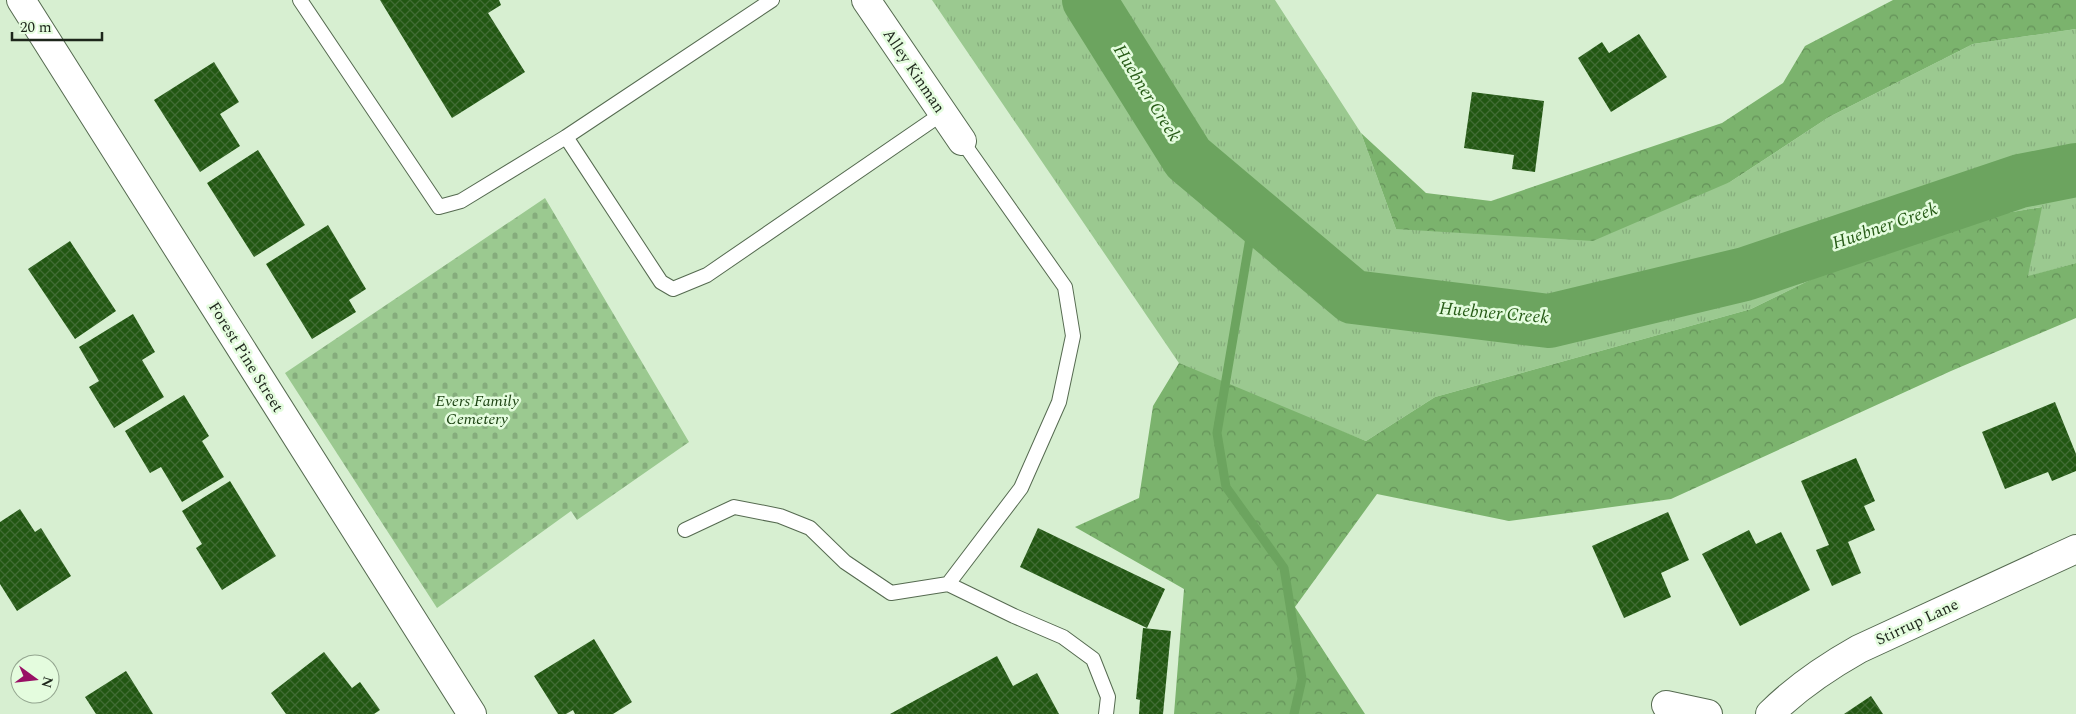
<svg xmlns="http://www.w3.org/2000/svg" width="2076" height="714" font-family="Spectral,serif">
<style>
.grass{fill:url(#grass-tufts)}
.forest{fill:url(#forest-crowns)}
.cemetery{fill:url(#cemetery-stones)}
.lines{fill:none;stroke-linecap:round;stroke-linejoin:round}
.stream{stroke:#6ca45f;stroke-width:9}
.river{stroke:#6ca45f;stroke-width:54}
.building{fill:url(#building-cross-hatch)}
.service-casing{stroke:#556a50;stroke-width:16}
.minor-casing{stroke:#556a50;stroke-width:30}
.service{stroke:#fff;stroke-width:14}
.minor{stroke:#fff;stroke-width:28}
.labels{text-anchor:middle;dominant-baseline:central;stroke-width:5;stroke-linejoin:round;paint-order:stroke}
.street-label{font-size:16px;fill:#1d261b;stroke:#e4fcde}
.park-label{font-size:16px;font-style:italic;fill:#1d4313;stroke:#e4fcde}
.water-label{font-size:18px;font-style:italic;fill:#265b16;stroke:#e4fcde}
</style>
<defs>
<pattern id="grass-tufts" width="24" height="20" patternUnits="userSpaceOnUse" patternTransform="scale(1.25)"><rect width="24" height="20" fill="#9bc990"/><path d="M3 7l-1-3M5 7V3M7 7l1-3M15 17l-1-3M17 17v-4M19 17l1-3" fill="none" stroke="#85ac7c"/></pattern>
<pattern id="forest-crowns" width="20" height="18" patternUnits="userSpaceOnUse" patternTransform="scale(1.25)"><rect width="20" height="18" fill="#7bb36d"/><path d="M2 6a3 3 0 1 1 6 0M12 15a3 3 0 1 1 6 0" fill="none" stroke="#649159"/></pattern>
<pattern id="cemetery-stones" width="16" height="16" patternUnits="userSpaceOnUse" patternTransform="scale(1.25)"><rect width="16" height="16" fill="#9bc990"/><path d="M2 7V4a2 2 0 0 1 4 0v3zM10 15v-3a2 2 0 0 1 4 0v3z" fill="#85ac7c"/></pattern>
<pattern id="building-cross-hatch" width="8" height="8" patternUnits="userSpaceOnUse" patternTransform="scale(1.25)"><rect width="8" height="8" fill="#225712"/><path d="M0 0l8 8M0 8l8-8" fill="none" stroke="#416c34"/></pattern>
</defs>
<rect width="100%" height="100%" fill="#d7efd1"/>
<path class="grass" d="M932 0H1275L1361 133 1396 229 1730 182 1829 117 1973 44 2076 29V263L2027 277 2041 207 1913 229 1751 309 1435 397 1366 441 1183 369Z"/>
<path class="forest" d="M1893 0H2076V29L1973 44 1829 117 1730 182 1593 241 1396 229 1361 133 1426 193 1491 201 1722 123 1783 83 1805 46Z
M2042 207 2028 276 2076 263V318L1951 371 1671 499 1509 521 1377 494 1295 607 1365 714H1174L1184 589 1075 527 1139 498 1153 406 1179 363 1366 441 1435 397 1751 309 1913 229Z"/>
<path class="cemetery" d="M545 198 689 442 577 520 571 511 437 608 285 373Z"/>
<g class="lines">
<path class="stream" d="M1254 214 1217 433 1226 487 1284 568 1302 679 1294 714"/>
<path class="river" d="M1089 0 1188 158 1353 297 1549 321 1745 274 2020 181 2076 170"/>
</g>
<path class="building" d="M380 0H499L501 5 488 13 525 72 452 118Z
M1639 34 1667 77 1611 112 1578 58 1602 42 1609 53Z
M214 62 239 102 220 114 240 146 200 172 154 100Z
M1472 92 1544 101 1535 172 1512 169 1514 155 1464 148Z
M258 150 305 225 254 257 207 183Z
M328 225 366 289 349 300 356 312 312 339 266 264Z
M70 241 116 311 75 339 28 269Z
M133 314 155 352 142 360 164 397 114 428 89 387 99 381 79 347Z
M184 395 209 436 202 441 224 477 182 502 161 467 150 473 125 431Z
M2055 402 2076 454V471L2052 481 2048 472 2005 489 1982 432Z
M1856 458 1875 501 1864 506 1875 530 1848 542 1861 573 1832 586 1816 550 1829 545 1801 481Z
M230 481 276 556 222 590 196 548 202 544 182 511Z
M20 509 35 532 41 528 71 576 17 611 0 584V522Z
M1668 512 1689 560 1661 573 1671 597 1624 618 1592 546Z
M1038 528 1165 589 1147 628 1020 567Z
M1749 530 1756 544 1781 532 1810 590 1740 626 1702 554Z
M1143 628 1171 631 1163 714H1139L1140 700 1136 699Z
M594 639 632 702 613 714H575L573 710 566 714H558L534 676Z
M324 652 352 688 360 682 380 710 374 714H286L271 693Z
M997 656 1013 686 1037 673 1059 714H890Z
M126 671 153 714H96L85 697Z
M1871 696 1883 714H1844Z"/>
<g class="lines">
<g class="service-casing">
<path id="service" d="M300 0 439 207 461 201 566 137 661 282 673 289 707 275 943 113
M566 137 772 0
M685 530 734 507 780 516 810 528 845 562 891 593 948 584 1021 488 1059 402 1073 336 1065 287 962 141
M948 584 1014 616 1063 637 1093 659 1108 697 1106 714"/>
</g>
<g class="minor-casing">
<path id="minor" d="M21 0 472 714
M866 0 962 141
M1666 705 1708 714
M1770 714C1796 688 1827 667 1859 649L2076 549"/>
</g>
<use href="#service" class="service"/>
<use href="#minor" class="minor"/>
</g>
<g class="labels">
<g class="street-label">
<text transform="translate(914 71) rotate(56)">Alley Kinman</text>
<text transform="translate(246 357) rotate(58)">Forest Pine Street</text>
<text transform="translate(1917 622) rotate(-25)">Stirrup Lane</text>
</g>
<g class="park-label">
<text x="477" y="401">Evers Family<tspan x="477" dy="18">Cemetery</tspan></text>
</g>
<g class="water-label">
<text transform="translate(1147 93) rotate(58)">Huebner Creek</text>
<text transform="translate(1885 226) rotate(-19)">Huebner Creek</text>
<text transform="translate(1494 313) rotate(5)">Huebner Creek</text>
</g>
</g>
<g transform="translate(35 679) rotate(105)"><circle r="24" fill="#e4fcde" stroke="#94a690"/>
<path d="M0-4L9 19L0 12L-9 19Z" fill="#981065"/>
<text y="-8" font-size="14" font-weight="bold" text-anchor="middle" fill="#1d261b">N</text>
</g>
<path d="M12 32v8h90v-8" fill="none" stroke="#1d261b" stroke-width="2.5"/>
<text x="20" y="32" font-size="15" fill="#1d261b" stroke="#e4fcde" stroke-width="4" paint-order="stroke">20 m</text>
</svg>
